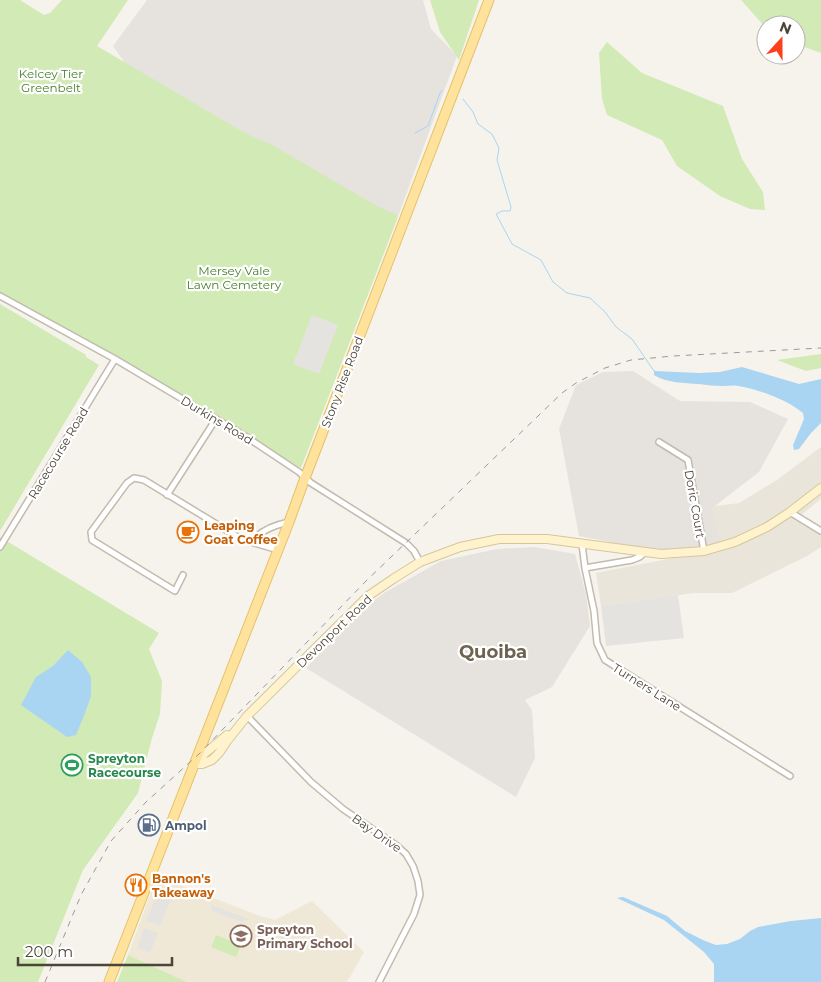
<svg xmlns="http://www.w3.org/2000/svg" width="821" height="982" font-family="Montserrat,sans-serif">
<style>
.residential{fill:#eae5da}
.industrial{fill:#e6e2dd}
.education{fill:#efe8d6}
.green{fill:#d2eab5}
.parking{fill:#e5e3e0}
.water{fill:#a9d4f2}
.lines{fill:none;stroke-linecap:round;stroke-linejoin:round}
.stream{stroke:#a9d4f2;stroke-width:1}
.street-casing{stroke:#c2bbae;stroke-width:8}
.secondary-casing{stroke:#d6c79b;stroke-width:10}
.primary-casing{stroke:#e6c16a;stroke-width:11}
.street{stroke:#fff;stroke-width:5}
.secondary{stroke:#fff3cd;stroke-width:8}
.primary{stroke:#ffe39c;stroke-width:9}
.rail{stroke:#9a9a9a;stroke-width:1;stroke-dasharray:6 6;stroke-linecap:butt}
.labels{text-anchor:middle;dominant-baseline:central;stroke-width:4.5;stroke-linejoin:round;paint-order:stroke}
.park-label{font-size:12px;fill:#4a7f2a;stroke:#fff}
.street-label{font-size:12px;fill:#4b4439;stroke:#fff}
.food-label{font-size:12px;font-weight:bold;fill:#c56008;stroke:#fff;text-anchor:start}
.leisure-label{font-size:12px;font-weight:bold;fill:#27864d;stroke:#fff;text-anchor:start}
.service-label{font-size:12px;font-weight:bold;fill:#4e5e75;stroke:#fff;text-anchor:start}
.education-label{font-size:12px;font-weight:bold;fill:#785e54;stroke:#fff;text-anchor:start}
.district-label{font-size:18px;font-weight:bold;fill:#6e6250;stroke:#fff}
</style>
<rect width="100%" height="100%" fill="#f6f3ec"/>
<path class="residential" d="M821 447V499L801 515 821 528V547L807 556 732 593H694L601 606 596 573 709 551V507L739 503 777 480Z"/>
<path class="industrial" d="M147 0H423L431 29 457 56 396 222 125 63 113 46Z
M633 371 680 401 750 402 788 419 759 472 711 509 722 543 681 551 636 547 579 536 559 429 576 385 603 372Z
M535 547 575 554 586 594 590 626 552 687 525 700 532 710 535 758 516 797 306 668 360 611 384 593 441 561 497 549Z"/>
<path class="education" d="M157 876 260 916 275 920 312 901 364 952 347 982H187L128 955Z"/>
<path class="green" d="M0 0H20L44 15 50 13 62 0H128L97 46 245 133 272 145 377 206 397 215 396 222 301 468 109 352 0 294Z
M430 0H479L459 60 440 32Z
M741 0H821V53L796 44V25H766V28Z
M607 42 642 73 723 106 742 159 763 192 765 210 750 209 720 196 677 166 662 140 607 115 602 99 599 53Z
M0 304 86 355V357L99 365 0 531Z
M821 354V368L806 371 777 360Z
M0 537 159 633 149 649 162 681 160 714 152 738 138 793 83 870 38 982H0Z
M216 935 241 945 236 957 211 947Z
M128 955 187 982H117Z"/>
<path class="parking" d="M312 315 338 325 319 374 293 364Z
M678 595 684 638 606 646 601 606Z
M160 886 174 892 160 926 146 921Z
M211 905 249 919 242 922 212 911Z
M144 928 158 933 150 953 137 948Z"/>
<path class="water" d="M742 367 799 384 821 379V423L811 433 799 449 794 450 793 445 804 419 803 413C788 400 758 389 738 386 733 385 728 386 723 386 715 386 707 385 699 384 684 383 667 383 654 375V371L699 373 720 372Z
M68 650 82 662 91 677V696L85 713 76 735 67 737 21 705 36 677 53 666Z
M623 897 667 916 685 931 705 941 716 945 727 944 740 939 750 931 758 927 791 921 821 918V982H714V964L704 952 664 920 617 898Z"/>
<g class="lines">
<path class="stream" d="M463 99 473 112 478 124 492 134 499 148 497 160 511 207 510 211H502L496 214 512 244 541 260 553 282 567 293 590 298 605 312 616 327 632 339 654 371H655
M415 133 428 126 440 93 442 90"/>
<g class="street-casing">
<path id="street" d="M0 296 115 359 248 438 299 472 311 483 406 543 414 551 420 562
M659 442 688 460 704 551
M167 495 216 419
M790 512 821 531
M252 542C260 530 275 525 289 522
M582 544 585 568 594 611 597 643 605 660 790 776
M0 547 115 359
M585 568 632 560C637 558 642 557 644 552
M183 575 175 591 92 540 91 532 127 483 134 478 144 480 241 539 278 550
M247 716 311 782 343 809 396 845 406 854 413 866 418 881 420 895 414 914 379 982"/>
</g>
<g class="secondary-casing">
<path id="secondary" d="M195 764H202L212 760 219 753 227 741 247 716 368 596 393 579 420 562 460 547 499 539H547L661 554 704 551 735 542 767 527 790 512 821 488
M196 764 204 754 227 735"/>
</g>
<g class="primary-casing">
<path id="primary" d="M109 982 289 522 305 478 489 0"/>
</g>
<use href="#street" class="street"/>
<use href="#secondary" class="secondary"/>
<use href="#primary" class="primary"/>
<path class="rail" d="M45 982 81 895 111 841 146 802 200 753 365 582 562 393 576 383 605 368 631 360 673 356 821 348"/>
</g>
<defs>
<g id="cafe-ring" transform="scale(1.125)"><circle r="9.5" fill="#fff" stroke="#e8710a" stroke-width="1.5"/><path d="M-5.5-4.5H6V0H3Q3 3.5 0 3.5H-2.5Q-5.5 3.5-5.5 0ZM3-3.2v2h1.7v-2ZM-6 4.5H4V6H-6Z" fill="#e8710a"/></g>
<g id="stadium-ring" transform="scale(1.125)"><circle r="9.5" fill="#fff" stroke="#2e9e5b" stroke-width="1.5"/><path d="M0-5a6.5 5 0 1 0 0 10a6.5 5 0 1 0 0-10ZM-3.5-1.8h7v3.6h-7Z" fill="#2e9e5b"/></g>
<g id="fuel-ring" transform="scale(1.125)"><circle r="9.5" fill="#fff" stroke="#5c6f8a" stroke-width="1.5"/><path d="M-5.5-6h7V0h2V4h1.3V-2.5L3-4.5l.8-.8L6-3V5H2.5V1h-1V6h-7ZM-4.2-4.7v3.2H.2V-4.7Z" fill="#5c6f8a"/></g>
<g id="restaurant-ring" transform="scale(1.125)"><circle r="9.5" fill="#fff" stroke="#e8710a" stroke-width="1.5"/><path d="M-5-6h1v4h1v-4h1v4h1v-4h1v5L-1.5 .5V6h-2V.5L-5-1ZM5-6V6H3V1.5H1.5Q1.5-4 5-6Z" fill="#e8710a"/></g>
<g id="school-ring" transform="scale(1.125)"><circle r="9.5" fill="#fff" stroke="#8d6e63" stroke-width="1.5"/><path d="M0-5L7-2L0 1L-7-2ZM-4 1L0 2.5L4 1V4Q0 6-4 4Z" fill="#8d6e63"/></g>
</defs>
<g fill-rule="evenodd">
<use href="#cafe-ring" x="188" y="532"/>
<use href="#stadium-ring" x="72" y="765"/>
<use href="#fuel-ring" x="149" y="825"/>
<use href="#restaurant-ring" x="136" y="885"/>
<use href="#school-ring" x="241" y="936"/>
</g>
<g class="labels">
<g class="park-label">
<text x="51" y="73">Kelcey Tier<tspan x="51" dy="14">Greenbelt</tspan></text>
<text x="234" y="270">Mersey Vale<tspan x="234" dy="14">Lawn Cemetery</tspan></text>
</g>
<g class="street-label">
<text transform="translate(342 382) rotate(-69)">Stony Rise Road</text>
<text transform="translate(217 420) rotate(31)">Durkins Road</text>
<text transform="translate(58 453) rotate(-59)">Racecourse Road</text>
<text transform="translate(695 504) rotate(80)">Doric Court</text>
<text transform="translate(334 631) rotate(-44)">Devonport Road</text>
<text transform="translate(647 687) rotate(32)">Turners Lane</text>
<text transform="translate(377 833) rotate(35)">Bay Drive</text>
</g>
<g class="food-label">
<text x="204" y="525">Leaping<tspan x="204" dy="14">Goat Coffee</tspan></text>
<text x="152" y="878">Bannon's<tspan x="152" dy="14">Takeaway</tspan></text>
</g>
<g class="leisure-label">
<text x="88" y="758">Spreyton<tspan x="88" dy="14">Racecourse</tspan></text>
</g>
<g class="service-label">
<text x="165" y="825">Ampol</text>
</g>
<g class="education-label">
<text x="257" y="929">Spreyton<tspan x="257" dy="14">Primary School</tspan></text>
</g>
<g class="district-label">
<text x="493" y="652">Quoiba</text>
</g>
</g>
<g transform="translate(781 40) rotate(21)"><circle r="24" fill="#ffffff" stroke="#b7b4b0"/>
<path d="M0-4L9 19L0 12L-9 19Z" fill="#fc3f1d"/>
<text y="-8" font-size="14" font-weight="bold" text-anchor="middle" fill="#4b4439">N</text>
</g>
<path d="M18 957v8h154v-8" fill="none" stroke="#4b4439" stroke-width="2.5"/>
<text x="25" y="957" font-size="15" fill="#4b4439" stroke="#ffffff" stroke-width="4" paint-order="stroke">200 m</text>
</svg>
